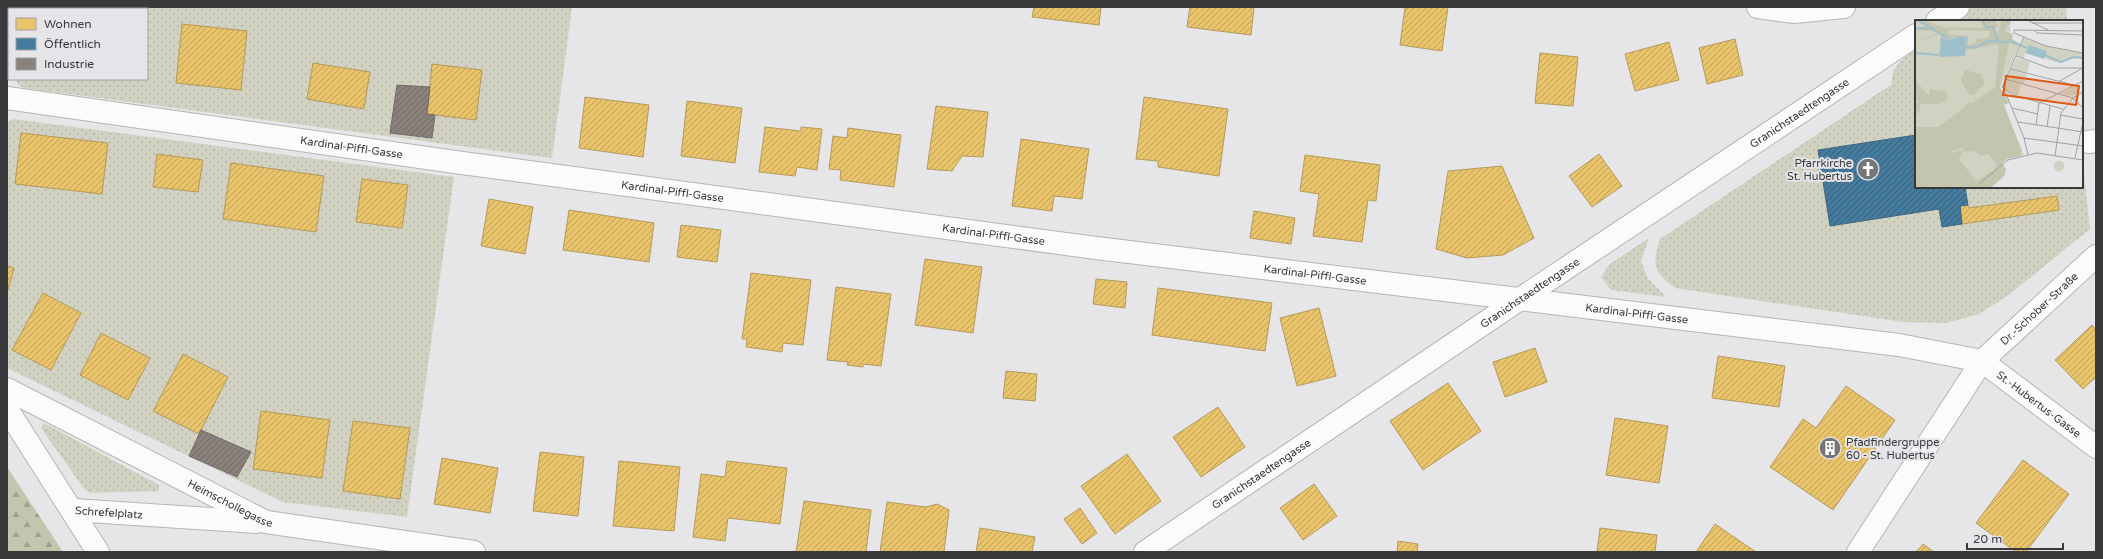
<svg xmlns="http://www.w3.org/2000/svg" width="2103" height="559" font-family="'Varela Round',sans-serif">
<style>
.green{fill:url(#green-dots)}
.forest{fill:url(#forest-firs)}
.homes{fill:url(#homes-hatch);stroke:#b49a5c}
.public{fill:url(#public-hatch);stroke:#41677f}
.industry{fill:url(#industry-hatch);stroke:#716b68}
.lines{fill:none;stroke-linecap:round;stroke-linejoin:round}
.minor-casing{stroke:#b5b5b6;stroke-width:24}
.minor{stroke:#fbfbfc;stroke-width:22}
.labels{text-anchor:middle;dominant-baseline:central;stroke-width:4;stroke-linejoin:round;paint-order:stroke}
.street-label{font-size:11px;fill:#38393a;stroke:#e5e5e9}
.poi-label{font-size:11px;fill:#38393a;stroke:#e5e5e9;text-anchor:end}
.inset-river{fill:none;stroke:#9dc0cc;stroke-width:2}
.inset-road{fill:none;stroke:#a0a1a2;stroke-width:1}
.view{fill:#df570e;fill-opacity:0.15;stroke:#df570e;stroke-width:2}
.inset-edge{fill:none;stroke:#38393a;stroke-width:2}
</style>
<defs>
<pattern id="green-dots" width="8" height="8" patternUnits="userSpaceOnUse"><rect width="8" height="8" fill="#d1d2c2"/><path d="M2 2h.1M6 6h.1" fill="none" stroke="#b4b5a7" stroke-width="1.8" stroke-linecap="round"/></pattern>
<pattern id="forest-firs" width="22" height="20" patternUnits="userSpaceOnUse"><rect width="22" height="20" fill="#c3c5af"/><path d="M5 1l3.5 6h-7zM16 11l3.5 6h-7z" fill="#9fa18f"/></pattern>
<pattern id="homes-hatch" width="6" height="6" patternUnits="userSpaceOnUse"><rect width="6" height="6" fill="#e9c46a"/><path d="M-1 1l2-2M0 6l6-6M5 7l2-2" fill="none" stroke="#bea058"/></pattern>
<pattern id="public-hatch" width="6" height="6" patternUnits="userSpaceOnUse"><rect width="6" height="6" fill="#457b9d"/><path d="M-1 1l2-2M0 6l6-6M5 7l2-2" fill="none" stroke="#38607a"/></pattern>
<pattern id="industry-hatch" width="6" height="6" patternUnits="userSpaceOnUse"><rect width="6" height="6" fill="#8a817c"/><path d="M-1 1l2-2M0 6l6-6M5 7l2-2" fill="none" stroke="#726b67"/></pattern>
</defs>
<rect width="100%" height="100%" fill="#e6e6e8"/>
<path class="green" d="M33 7H572L552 158 24 88 18 84 16 79H147V9H33Z
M1974 7H2066L2067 21H1954Z
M1916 49V187H2082V155L2090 229 2010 294 1979 314 1947 323 1903 322 1675 288C1653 271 1652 266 1660 239L1892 84C1890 67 1903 59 1916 49Z
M13 119 454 177 407 517 283 502 7 368V123Z
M1649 238 1641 261 1648 279 1666 297 1611 290 1601 277 1610 264Z
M44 423 159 485V491L90 493 85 490 41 428Z"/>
<path class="forest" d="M7 467 63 552H7Z"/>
<path class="homes" d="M1034 7H1101L1099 25 1032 17Z
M1190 7H1254L1251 35 1187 27Z
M1405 7H1448L1442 51 1400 45Z
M182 24 247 31 241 90 176 83Z
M1735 39 1743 75 1707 84 1699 48Z
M1669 42 1679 80 1635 91 1625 54Z
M1540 53 1578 57 1573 106 1535 103Z
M313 63 370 72 364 109 307 99Z
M432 64 482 70 476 120 427 114Z
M585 97 649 105 643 157 579 148Z
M1144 97 1228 109 1219 176 1158 167V161L1136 159Z
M687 101 742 108 735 163 681 156Z
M936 106 988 112 983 157 962 156 952 171 927 169Z
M765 127 801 131V127L822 129 817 170 797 167 795 176 759 172Z
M848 128 901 135 894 187 840 180 841 170 829 169 833 136 847 138Z
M21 133 108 143 102 194 15 184Z
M1021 139 1089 149 1082 199 1054 196 1052 211 1012 206Z
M157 154 203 160 198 192 153 187Z
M1599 154 1622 186 1592 207 1569 176Z
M1305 155 1380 165 1376 201 1368 200 1362 242 1313 236 1319 194 1300 191Z
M231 163 324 176 316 232 223 219Z
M1502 166 1534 238 1503 255 1467 258 1436 249 1448 171Z
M362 179 408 185 402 228 356 222Z
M2057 196 2059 210 1962 224 1960 206 1968 205 1969 208Z
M489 199 533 207 525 254 481 246Z
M569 210 654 223 649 262 563 250Z
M1254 211 1295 218 1291 244 1250 238Z
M681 225 721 230 717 262 677 257Z
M925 259 982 267 973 333 915 325Z
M7 266 14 268 8 290H7Z
M751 273 811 280 803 345 783 343 782 352 746 347 747 339H742Z
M1096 279 1127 282 1125 308 1093 304Z
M836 287 891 294 881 366 863 364V367L847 365 848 362 827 360Z
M1158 288 1272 303 1265 351 1152 335Z
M43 293 81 313 51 370 12 350Z
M1319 308 1336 376 1297 386 1280 318Z
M2092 325 2096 330V377L2083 389 2055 360Z
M101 333 150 358 128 400 80 375Z
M1535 348 1547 382 1505 397 1493 362Z
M183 354 228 377 199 434 153 411Z
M1718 356 1785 366 1779 407 1712 398Z
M1006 371 1037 374 1035 401 1003 398Z
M1448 383 1481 431 1423 470 1390 421Z
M1846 386 1895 420 1833 510 1770 467 1803 419 1816 428Z
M1218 407 1245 447 1201 477 1173 437Z
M261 411 330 420 322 478 253 469Z
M1615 418 1668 426 1659 483 1606 475Z
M353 421 410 428 400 499 343 491Z
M540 452 584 457 578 516 533 511Z
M1127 454 1161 501 1115 534 1081 486Z
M442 458 498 468 490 513 434 504Z
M2023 460 2069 494 2026 552H2016L1976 523Z
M619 461 680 467 674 531 613 526Z
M727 461 787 468 780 524 728 518 725 541 693 537 701 474 725 477Z
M1314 484 1337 516 1303 540 1280 508Z
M804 501 871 510 866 552H796Z
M887 502 926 507 937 504 949 510 944 552H880Z
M1080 508 1097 533 1082 544 1064 519Z
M1715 524 1756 552H1696Z
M980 528 1035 537 1032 552H976Z
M1600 528 1657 535 1655 552H1597Z
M1398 541 1418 544 1417 552H1397Z
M1923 544 1934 552H1916Z"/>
<path class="public" d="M1916 135V187H1965L1968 205 1960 206 1962 224 1942 227 1939 209 1830 226 1818 150Z"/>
<path class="industry" d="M397 85 430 87 427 114 435 115 432 138 390 133Z
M201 430 251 452 237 477 189 456Z"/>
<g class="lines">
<g class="minor-casing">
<g id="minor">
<path d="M1758 7 1794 12 1844 7"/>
<path d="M18 9V7"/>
<path d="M1937 21 1958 7"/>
<path d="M7 45 9 38"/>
<path id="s1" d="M7 98 462 163 1096 248 1899 345 1982 361 2096 447"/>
<path d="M2088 142 2096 141"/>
<path id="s2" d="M7 389 266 522 474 552"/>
<path d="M7 409 98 552"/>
<path id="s3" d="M73 510 257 522"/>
<path id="s4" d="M1145 552 1520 299 1916 35"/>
<path id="s5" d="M1858 552 1982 361 2096 256"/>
</g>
</g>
<use href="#minor" class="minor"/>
</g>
<defs>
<g id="church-disc" transform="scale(1.15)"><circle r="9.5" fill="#757677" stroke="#e5e5e9"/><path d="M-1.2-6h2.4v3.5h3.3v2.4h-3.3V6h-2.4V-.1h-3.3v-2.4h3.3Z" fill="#fff"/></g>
<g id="building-disc" transform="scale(1.15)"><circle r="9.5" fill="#757677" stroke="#e5e5e9"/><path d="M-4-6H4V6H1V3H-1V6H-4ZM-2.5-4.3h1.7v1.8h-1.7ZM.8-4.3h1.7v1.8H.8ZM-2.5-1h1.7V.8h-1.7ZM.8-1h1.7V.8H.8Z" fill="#fff"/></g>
</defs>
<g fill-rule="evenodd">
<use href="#church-disc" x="1868" y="169"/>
<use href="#building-disc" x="1830" y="448"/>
</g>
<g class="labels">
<g class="street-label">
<text stroke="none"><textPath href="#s4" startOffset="788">Granichstaedtengasse</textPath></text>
<text stroke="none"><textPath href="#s1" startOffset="348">Kardinal-Piffl-Gasse</textPath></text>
<text stroke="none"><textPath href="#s1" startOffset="672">Kardinal-Piffl-Gasse</textPath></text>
<text stroke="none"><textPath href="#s1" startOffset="996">Kardinal-Piffl-Gasse</textPath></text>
<text stroke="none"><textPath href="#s1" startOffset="1320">Kardinal-Piffl-Gasse</textPath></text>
<text stroke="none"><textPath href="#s4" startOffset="464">Granichstaedtengasse</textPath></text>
<text stroke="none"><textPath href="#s5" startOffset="305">Dr.-Schober-Straße</textPath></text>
<text stroke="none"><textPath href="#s1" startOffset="1644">Kardinal-Piffl-Gasse</textPath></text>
<text stroke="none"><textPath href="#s1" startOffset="2064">St.-Hubertus-Gasse</textPath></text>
<text stroke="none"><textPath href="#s4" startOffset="140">Granichstaedtengasse</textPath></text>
<text stroke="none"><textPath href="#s2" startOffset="251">Heimschollegasse</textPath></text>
<text stroke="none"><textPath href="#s3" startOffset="36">Schrefelplatz</textPath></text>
</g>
<g class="poi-label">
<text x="1852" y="163">Pfarrkirche<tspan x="1852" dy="13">St. Hubertus</tspan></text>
<text x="1846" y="442" text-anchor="start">Pfadfindergruppe<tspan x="1846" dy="13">60 - St. Hubertus</tspan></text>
</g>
</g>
<g transform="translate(1915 20)">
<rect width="168" height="168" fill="#e6e6e8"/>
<path d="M0 0H95V22L104 26 85 67 84 75 109 135 92 139 59 168H0ZM109 18 142 29 168 33V39L157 38 144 43 110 33 109 39 102 36ZM101 38 115 42 112 53 96 49ZM95 50 112 54 109 64 91 59ZM90 60 106 64 103 76 88 68ZM163 64V71L168 72 157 76 146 74ZM138.5 146a5.5 5.5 0 1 1 11 0a5.5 5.5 0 1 1-11 0Z" fill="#d1d2c2"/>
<path d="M0 0H9L27 7 68 8 66 0H81L83 7 79 9 83 16 86 0H94L96 4 91 6 90 12 98 14 97 19 105 24 104 26 94 23 85 67 94 83 89 85 107 131 105 136 92 139 87 143 91 149 90 155 76 168H0V107H23L51 86 53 82 57 83 80 68 84 24 51 30 52 18 50 16 38 17 32 21 25 14 0 22 25 12 0 10V8H12ZM36 10 75 11 74 18 61 19 60 24 53 25V16L37 15 32 13ZM47 127 49 132 59 131 66 136 74 134 82 144 79 150 61 161 44 139 48 132 46 130 39 133 34 129 40 131ZM50 50 66 54 70 63 59 75H54L46 61ZM0 60 14 76 15 69 26 71 32 72V80L23 84H5V90L0 94V84L4 81 0 79Z" fill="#c3c5af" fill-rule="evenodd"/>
<path d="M26 16 32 21 44 16 52 17 50 36 24 37ZM114 25 132 31 129 39 111 33Z" fill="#9dc0cc"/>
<path class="inset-river" d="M3 0 34 19M67 0 71 7H78L83 21M0 8H19M50 27 61 28 72 21 97 22 112 28M0 33 23 35M130 35 146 42 159 37 168 38"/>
<path class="inset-road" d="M112 0 133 10M117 3H168M99 10V13L131 26 168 33M99 10 168 11M119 10 122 13 168 15M109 17 87 67 98 75 148 89M101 36 134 48H168M95 49 159 65M90 59 158 78 168 88M143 62 166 49M89 69 109 118 113 135M97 88 123 94M145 95 168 99M103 102 168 112M121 105 124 83 168 61M132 107 135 86M109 118 168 126M140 136 146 93 158 78 168 72M160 138 168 102M64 164 93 140 122 133 168 140"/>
<path class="view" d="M91 56 164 66 161 85 88 75Z"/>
<rect width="168" height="168" class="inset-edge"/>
</g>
<rect width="2103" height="559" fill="none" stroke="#38393a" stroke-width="16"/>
<rect x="8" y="8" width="140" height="72" fill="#e5e5e9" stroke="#a0a0a3"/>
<rect x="16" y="18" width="20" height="12" fill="#e9c46a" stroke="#a0a0a3"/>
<text x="44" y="28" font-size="12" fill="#38393a">Wohnen</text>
<rect x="16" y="38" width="20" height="12" fill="#457b9d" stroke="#a0a0a3"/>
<text x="44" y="48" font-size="12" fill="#38393a">Öffentlich</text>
<rect x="16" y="58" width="20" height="12" fill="#8a817c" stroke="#a0a0a3"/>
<text x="44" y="68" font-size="12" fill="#38393a">Industrie</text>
<path d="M1967 543v6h96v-6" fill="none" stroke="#38393a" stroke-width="2"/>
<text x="1973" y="543" font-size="12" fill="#38393a" stroke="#e5e5e9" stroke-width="3" paint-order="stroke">20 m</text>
</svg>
